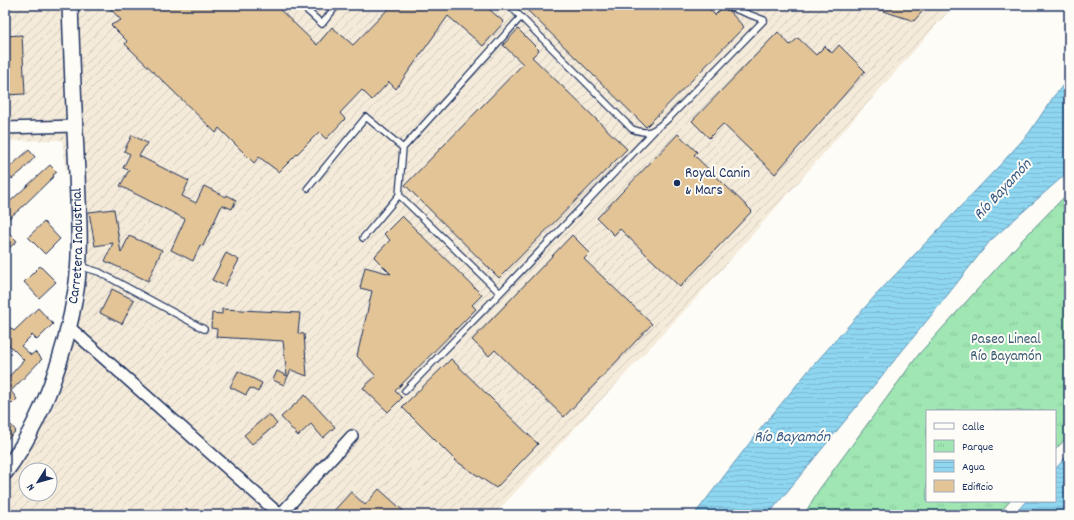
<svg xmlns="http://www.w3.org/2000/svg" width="1074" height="520" font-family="Dekko,sans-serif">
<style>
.industrial{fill:url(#industrial-furrows);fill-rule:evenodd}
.park{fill:url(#park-tufts);stroke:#5d8a88}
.water{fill:url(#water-rules);stroke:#6194b6}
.building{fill:#e2c496;stroke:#1b2f5e}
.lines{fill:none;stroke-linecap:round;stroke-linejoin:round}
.lane-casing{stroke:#1b2f5e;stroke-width:8}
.street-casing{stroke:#1b2f5e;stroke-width:14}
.secondary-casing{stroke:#1b2f5e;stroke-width:18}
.lane{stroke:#fdfcf7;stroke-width:5.5}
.street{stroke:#fdfcf7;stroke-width:11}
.secondary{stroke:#fdfcf7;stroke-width:15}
.poi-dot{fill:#1b2f5e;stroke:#fdfcf7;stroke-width:1.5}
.labels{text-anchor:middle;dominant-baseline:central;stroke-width:4;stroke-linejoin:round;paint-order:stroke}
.poi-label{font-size:15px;fill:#1b2f5e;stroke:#fdfcf7;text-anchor:start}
.street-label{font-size:15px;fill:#1b2f5e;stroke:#fdfcf7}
.park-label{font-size:15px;fill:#3c5d73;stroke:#fdfcf7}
.water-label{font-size:16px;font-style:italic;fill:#385983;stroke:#fdfcf7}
</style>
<defs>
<pattern id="industrial-furrows" width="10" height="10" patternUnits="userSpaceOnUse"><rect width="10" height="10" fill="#f5ebda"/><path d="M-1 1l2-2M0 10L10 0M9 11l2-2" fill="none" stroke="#d1cabe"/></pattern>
<pattern id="park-tufts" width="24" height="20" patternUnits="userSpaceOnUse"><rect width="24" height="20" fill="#9fe6b3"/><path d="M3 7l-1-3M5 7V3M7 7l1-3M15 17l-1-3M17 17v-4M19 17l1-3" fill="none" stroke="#88c69c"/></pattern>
<pattern id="water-rules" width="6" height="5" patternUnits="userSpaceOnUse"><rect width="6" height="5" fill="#8fd7f1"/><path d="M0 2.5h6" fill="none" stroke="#7bb9d1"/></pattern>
</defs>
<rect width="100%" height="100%" fill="#fdfcf7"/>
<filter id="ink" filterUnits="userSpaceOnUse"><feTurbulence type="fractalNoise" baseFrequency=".025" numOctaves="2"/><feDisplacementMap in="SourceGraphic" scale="8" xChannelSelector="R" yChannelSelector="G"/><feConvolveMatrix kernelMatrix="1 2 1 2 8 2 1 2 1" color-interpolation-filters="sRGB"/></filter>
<g filter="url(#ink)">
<path class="industrial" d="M5 5H954L700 294 494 515H8L5 512V488L53 408 85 297 62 140 5 141ZM26 470H50V494H26Z"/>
<path class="park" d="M1069 192V435L1055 450V411H927V501H1010L998 515H804L818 491 919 354 1024 238Z"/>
<path class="water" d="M1069 78V171L990 241 938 307 768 515H694L762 427 809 370 875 296 1000 165 1029 133 1054 96Z
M1069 454V515H1014L1026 501H1055V469Z"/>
<path class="building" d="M107 5H275L317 45 332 27 353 45 392 5H484L504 22 483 46 448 16 396 89 389 82 372 100 362 90 340 113 345 119 326 139 319 132 279 172 259 157 254 163 219 128 216 133 125 44 127 41 111 25 121 20Z
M522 5H686L689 8 692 5H705L715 15 722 8 729 11 744 27 646 127Z
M868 5H928L914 21 868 6Z
M518 29 539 50 532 57 627 149 499 278 405 185 523 64 503 45Z
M778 32 790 45 798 38 816 55 825 46 832 53 839 45 865 71 775 174 723 124 709 138 692 121Z
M22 35 25 94 5 95V36Z
M678 134 697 152 694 155 752 211 680 287 620 229 614 235 597 218Z
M132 135 147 143 139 156 189 181 182 196 196 203 204 186 226 197 227 195 236 200 232 209 222 205 203 246 200 245 193 261 171 250 185 219 120 186 129 170 123 168 130 154 124 151Z
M29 150 35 157 22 171 12 179 5 171Z
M50 165 57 172 53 175 54 176 19 210 5 221V206Z
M114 209 121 253 129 236 162 250 148 281 105 261 113 243 95 246 89 212Z
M402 216 482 295 472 305 476 309 395 391 402 398 388 412 363 388 376 376 357 356 372 291 360 288 365 267 391 274 374 257 390 240 384 234Z
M44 222 60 239 45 254 28 237Z
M5 229 17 241 5 252Z
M572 235 590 253 584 259 652 324 564 417 495 350 489 356 472 340Z
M226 253 239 260 225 286 212 280Z
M40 266 56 282 39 298 24 282Z
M112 289 134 300 122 324 100 313Z
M38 308 53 324 37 340 32 335 21 346 31 355 35 352 42 359 11 391 17 399 12 404 5 397V381L24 360 5 341V323L14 331Z
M222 309 300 313 298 333 304 334 307 376 291 370 284 385 273 380 277 371 287 376 283 341 216 337 217 329 211 328 212 313 222 314Z
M451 359 538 444 496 488 456 461 402 407Z
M238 371 262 383 258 392 250 388 246 395 230 387Z
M305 395 335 427 323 438 311 424 298 436 281 417Z
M269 414 277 424 252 444 244 435Z
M11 425 16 431 5 441V430Z
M379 489 408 515H330L351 492 365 505Z"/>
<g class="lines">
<g class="lane-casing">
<path id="lane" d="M301 5 322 24 337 5
M509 5 632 129C650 136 655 130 669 118L764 20 724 5
M521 17 403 148 399 195 500 293 655 130
M308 188 366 117 403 148
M363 238 399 195
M79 266 99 272 204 329
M405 391 500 293"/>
</g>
<g class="street-casing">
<path id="street" d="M5 128 74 126
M69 327 280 515
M280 515 352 436"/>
</g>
<g class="secondary-casing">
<g id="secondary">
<path id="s1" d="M5 472C43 421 66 353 76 290 82 251 78 211 77 172 74 116 72 61 70 5"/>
</g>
</g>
<use href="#lane" class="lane"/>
<use href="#street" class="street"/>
<use href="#secondary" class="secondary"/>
</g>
</g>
<circle class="poi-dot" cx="677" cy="183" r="4"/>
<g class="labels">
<g class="poi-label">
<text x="685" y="174">Royal Canin<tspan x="685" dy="17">&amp; Mars</tspan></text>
</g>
<g class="street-label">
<text stroke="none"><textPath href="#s1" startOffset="241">Carretera Industrial</textPath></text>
</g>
<g class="park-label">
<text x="1006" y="340">Paseo Lineal<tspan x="1006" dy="17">Río Bayamón</tspan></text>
</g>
<g class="water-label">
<text transform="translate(1003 190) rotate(-47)">Río Bayamón</text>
<text x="792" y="437">Río Bayamón</text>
</g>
</g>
<rect width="1074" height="520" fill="none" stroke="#fdfcf7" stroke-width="20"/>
<rect x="10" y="10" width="1054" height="500" fill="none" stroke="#1b2f5e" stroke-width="1.5" filter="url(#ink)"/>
<rect x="926" y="410" width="130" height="92" fill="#fdfcf7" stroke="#a3aaba"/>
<rect x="934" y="423" width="20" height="6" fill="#fdfcf7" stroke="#a3aaba"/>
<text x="962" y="430" font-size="12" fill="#1b2f5e">Calle</text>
<rect x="934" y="440" width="20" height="12" fill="url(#park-tufts)" stroke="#a3aaba"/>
<text x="962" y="450" font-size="12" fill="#1b2f5e">Parque</text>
<rect x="934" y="460" width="20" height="12" fill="url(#water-rules)" stroke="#a3aaba"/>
<text x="962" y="470" font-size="12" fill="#1b2f5e">Agua</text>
<rect x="934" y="480" width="20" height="12" fill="#e2c496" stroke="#a3aaba"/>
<text x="962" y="490" font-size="12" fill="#1b2f5e">Edificio</text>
<g transform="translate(38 482) rotate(233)"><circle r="19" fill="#fdfcf7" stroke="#a3aaba"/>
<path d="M0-3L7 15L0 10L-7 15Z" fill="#1b2f5e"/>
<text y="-6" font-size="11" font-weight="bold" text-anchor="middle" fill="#1b2f5e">N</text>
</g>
</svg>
